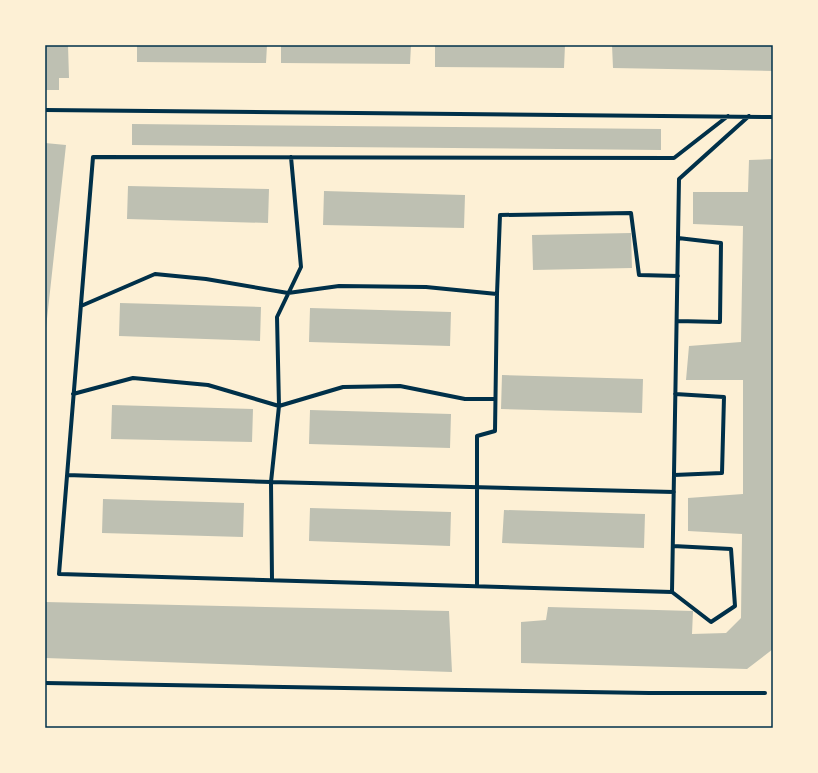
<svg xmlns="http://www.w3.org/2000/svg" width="818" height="773" font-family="Helvetica,sans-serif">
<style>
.building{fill:#bec0b2}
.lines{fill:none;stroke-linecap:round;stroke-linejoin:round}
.minor{stroke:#003049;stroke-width:4}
.neatline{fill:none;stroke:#003049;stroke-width:1.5}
</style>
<rect width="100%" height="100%" fill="#fdf0d5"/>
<path class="building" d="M45 45H68L69 78H59V90H45Z
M137 45H267L266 63 137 62Z
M281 45H411L410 64 281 63Z
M435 45H565L564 68 435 67Z
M612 45H773V71L613 68Z
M132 124 661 129V150L132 145Z
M45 143 66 145 46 328H45Z
M773 159V649L747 669 521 663V622L546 620 548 607 693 611 692 634 726 633 741 618 742 534 688 531V498L743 494V380H686L689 346 741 342 743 226 693 224V192H748L749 160Z
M128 186 269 189 268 223 127 219Z
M324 191 465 195 464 228 323 225Z
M631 233 632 268 533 270 532 235Z
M120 303 261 307 260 341 119 336Z
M310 308 451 312 450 346 309 342Z
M502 375 643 379 642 413 501 409Z
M112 405 253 409 252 442 111 439Z
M310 410 451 414 450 448 309 444Z
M103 499 244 503 243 537 102 533Z
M310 508 451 512 450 546 309 541Z
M504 510 645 514 644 548 502 543Z
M45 602 449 611 452 672 45 658Z"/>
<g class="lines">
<path class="minor" d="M45 110 773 117
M728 116 674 158 93 157 59 574 672 592 679 179 749 116
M81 306 155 274 206 279 288 293 339 286 426 287 497 294
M677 321 720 322 721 243 678 238
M73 394 133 378 208 385 279 406 343 387 400 386 465 399H495
M67 475 271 482 279 406 277 317 301 267 291 157
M674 475 722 473 724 397 675 394
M272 580 271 482 674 492
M477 586V436L495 431 497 294 500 215 631 213 639 275 678 276
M672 592 711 622 735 606 731 549 673 546
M45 683 649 693H765"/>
</g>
<rect width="818" height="773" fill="none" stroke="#fdf0d5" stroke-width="92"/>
<rect x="46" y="46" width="726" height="681" class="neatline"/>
</svg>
